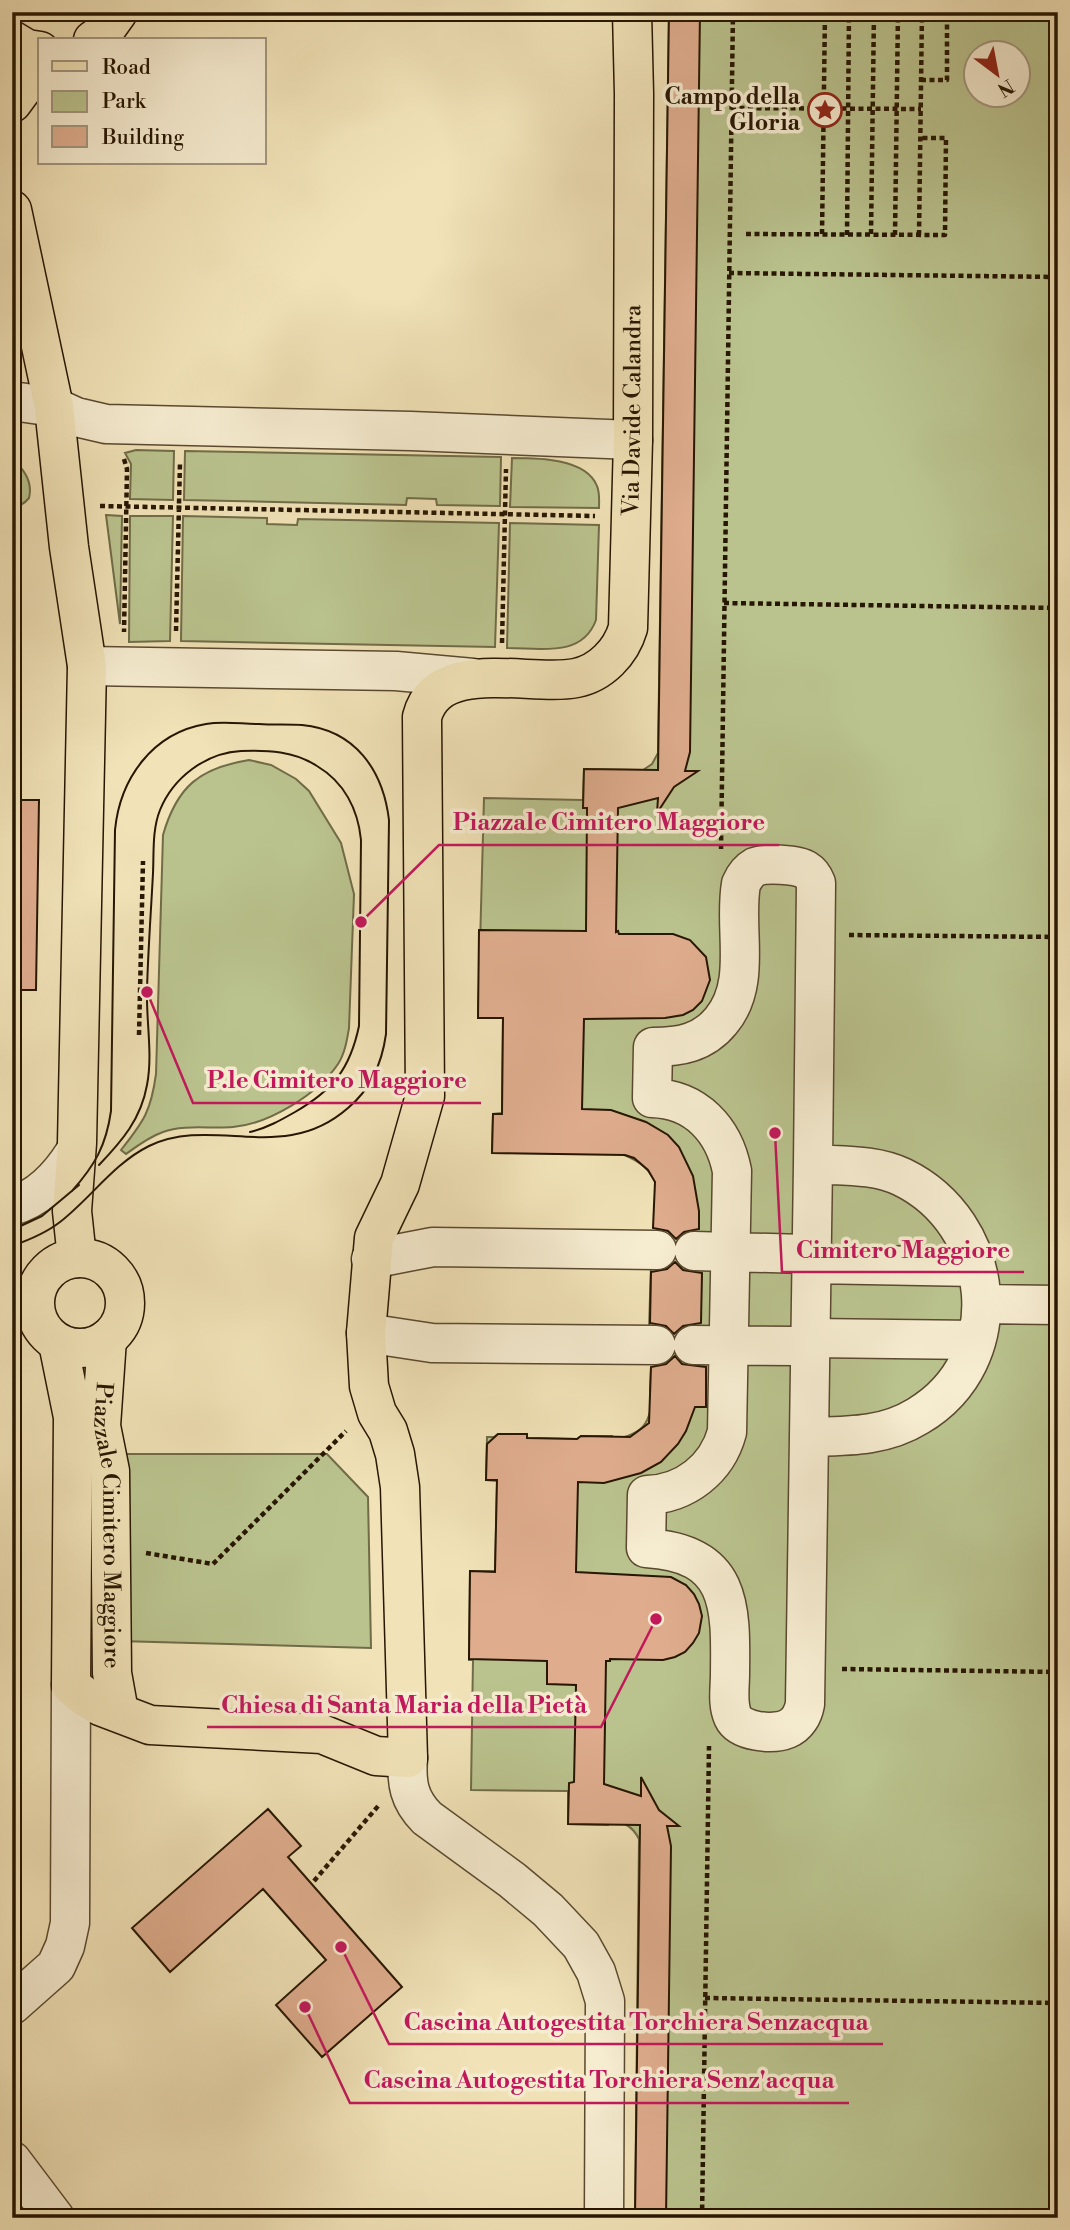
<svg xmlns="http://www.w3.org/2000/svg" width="1070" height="2230" font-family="'Libre Bodoni',serif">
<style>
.green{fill:#bac38e;stroke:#706c48;stroke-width:2;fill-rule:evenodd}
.building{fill:#dfad8e;stroke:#271602;stroke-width:2}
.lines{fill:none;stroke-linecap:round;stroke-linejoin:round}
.minor-casing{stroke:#5a492f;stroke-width:41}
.major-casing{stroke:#271602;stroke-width:41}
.path{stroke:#271602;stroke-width:4.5;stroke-dasharray:5 3.5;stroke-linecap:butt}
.minor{stroke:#f6ecd0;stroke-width:38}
.major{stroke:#f1e2b7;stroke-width:38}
.tram{stroke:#271602;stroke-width:2}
.labels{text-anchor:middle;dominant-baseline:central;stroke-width:7;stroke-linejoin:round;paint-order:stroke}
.poi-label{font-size:23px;font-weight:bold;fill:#271602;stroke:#f6ecd0;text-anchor:end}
.street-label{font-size:23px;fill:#271602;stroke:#f6ecd0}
.leader{fill:none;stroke:#c2185b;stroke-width:2.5}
.callout-dot{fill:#c2185b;stroke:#f6ecd0;stroke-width:2.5}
.callout-label{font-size:24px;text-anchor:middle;font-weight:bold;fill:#c2185b;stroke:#f6ecd0;stroke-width:7;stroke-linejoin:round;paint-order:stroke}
</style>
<rect width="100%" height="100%" fill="#f1e2b7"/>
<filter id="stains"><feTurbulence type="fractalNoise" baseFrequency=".00286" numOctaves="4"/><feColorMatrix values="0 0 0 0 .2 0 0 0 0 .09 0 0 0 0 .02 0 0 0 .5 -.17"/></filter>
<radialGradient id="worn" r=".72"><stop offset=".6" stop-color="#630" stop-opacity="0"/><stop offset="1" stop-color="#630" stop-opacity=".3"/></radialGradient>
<path class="green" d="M669 12H1058V2218H635L639 1839C632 1825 623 1822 608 1820V1825L568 1824V1791L471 1790 473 1660H469L470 1571H495L497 1481 486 1480 487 1437H494L498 1434H527V1438L577 1439 581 1436H612V1440C646 1434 649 1423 654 1392L650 1391 651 1368H655L656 1329 649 1328 651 1266 657 1250V1186C650 1168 639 1161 622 1154L492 1153 493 1114 502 1113 503 1018H478L484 798 583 800 584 769 643 770 652 764 658 753ZM976 52H1018V94H976Z
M136 450 174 451 173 500 130 499 131 464 125 453Z
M185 451 501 457 500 506 437 505 436 499 407 498 406 505 184 500Z
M512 458C537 458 586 458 597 486 600 493 599 501 599 508L510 507Z
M12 459C24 469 33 482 29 498 24 504 20 506 12 506Z
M106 515 122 516 120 624Z
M130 516H173L170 641 129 642Z
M183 516 267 518V524L297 525 298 519 499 523 495 647 181 641Z
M510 523 599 525 596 620C582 658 540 648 507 648Z
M249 760 271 765 296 779 309 791 341 843 354 894 349 1028C347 1040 345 1053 338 1064 318 1094 269 1124 233 1127 211 1129 184 1124 163 1132 149 1137 137 1146 126 1154L121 1150C144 1121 151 1111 156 1074L163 835C177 786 200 768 249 760Z
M77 1454H327L368 1497 371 1648 82 1640Z"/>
<path class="building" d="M669 12H700L690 752 685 771H698L674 787 657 813 658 798 618 808 616 932 618 931 619 934H673L690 940 706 957 710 980 702 1001 693 1010 683 1015 665 1018 584 1019 582 1109 611 1110 646 1122 668 1135 679 1147 693 1176 699 1211V1229L684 1232 676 1239 668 1231 653 1228 655 1182 648 1170 634 1158 625 1155 492 1153 493 1114H502L503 1018H478L479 930 586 931 587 808H583L584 769 658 770Z
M12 800H39L36 990H12Z
M675 1262 683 1270 702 1273 701 1323 683 1326 674 1334 666 1326 650 1323 651 1272 667 1269Z
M675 1356 682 1364 706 1367V1407H695L686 1431 678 1444 661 1462 641 1473 604 1483 578 1482 576 1572 671 1577 686 1585 694 1594 699 1604 702 1616 699 1633 693 1643 685 1652 675 1657 663 1660 610 1659V1661H606L604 1784 641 1796V1777L659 1810 679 1826H667L671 1846 666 2218H635L640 1825 568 1824 569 1783 574 1782 576 1685 547 1684V1661L469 1659 470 1571 495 1572 497 1480H486L487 1444 498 1434H527V1438L577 1439 581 1436 630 1437 649 1423 651 1367 666 1364Z
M268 1809 301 1846 288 1857 402 1987 322 2057 276 2005 326 1960 263 1889 170 1972 132 1928Z"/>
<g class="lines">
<g class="minor-casing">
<path id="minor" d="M12 401 54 407 76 417 106 424 411 431 633 440
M87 666 396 671 473 678
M813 1164C843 1166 875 1164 902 1177 997 1223 1012 1360 918 1416 884 1437 848 1436 809 1437Z
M12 1206C40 1198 60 1176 75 1152
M694 1251 804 1254 813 1264 976 1267
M371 1259 433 1247 657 1250
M982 1304 1058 1305
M366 1333 432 1343 656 1345
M693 1345 795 1346 803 1345 811 1338 976 1340
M809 1437 805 1704C803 1715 797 1725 787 1729 773 1735 740 1732 733 1717 727 1704 730 1688 730 1674 731 1605 732 1553 646 1548L647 1495C685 1494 717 1469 727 1432L732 1171C724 1130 696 1099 652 1098L653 1047C680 1047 703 1043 721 1021 753 983 733 929 741 884 744 877 748 871 755 867 765 863 797 864 806 870 811 873 814 878 816 883L813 1164
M408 1758C406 1783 409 1800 427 1818L512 1880 548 1910 581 1945 596 1972 605 2001 604 2218
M12 2005 56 1966 65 1946 70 1923 71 1685
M12 2161 55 2218"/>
</g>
<g class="major-casing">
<g id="major">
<path d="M12 40 27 49 40 51"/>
<path d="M93 40 103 33 118 12"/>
<path d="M12 103 40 65"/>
<path d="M12 210 54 407 69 547 87 666 77 1143 72 1211 77 1258"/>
<circle cx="80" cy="1303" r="45"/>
<path id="s1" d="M107 1339 101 1426 110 1471 112 1673 119 1712"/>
<path id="s2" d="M58 1343 73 1417 71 1685 85 1697 100 1706 150 1725 322 1734 376 1756 408 1758 400 1487 395 1454 388 1431 377 1413 369 1386 366 1333 374 1238 400 1184 425 1096 422 717C438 656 531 687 576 678 601 673 621 652 628 628L633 440 634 94 632 12"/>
</g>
</g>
<path class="path" d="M921 80H947V12
M731 108 921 109
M746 234 945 235 946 138H921
M822 234 825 12
M871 234 874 12
M847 235 849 12
M895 235 898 12
M919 235 922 12
M729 273 1058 277
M124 459 127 469 124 632
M100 506 595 516
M724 603 1058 608
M176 631 180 462
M502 643 506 469
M721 849 733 12
M849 935 1058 937
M139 1035 143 861
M146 1553 213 1564 346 1431
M842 1669 1058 1672
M314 1881 379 1805
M705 1998 1058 2003
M702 2218 709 1746"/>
<use href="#minor" class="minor"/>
<use href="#major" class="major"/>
<path class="tram" d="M99 1165C122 1141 141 1119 147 1085 153 1054 146 1021 147 990 148 951 151 912 153 873 154 853 152 830 160 810 173 778 205 753 241 751 268 750 294 751 317 766 344 782 358 809 361 840L359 1026C350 1069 333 1090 295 1112 281 1120 267 1128 250 1132
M12 1230 42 1216 79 1185
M12 1246C29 1240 46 1233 60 1222 91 1198 113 1164 149 1146 214 1115 283 1165 348 1108 371 1089 382 1063 386 1034L389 820C383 770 355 730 302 725 288 724 274 725 259 724 242 724 223 721 206 724 152 733 120 779 115 830L111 1111C106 1146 95 1165 72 1191"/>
</g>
<defs>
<g id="sight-ring" transform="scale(1.75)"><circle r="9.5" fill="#f6ecd0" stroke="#8f2418" stroke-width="1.5"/><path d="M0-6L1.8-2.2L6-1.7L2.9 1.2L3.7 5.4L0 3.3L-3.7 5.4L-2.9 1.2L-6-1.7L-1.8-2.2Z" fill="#8f2418"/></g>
</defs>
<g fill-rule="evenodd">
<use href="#sight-ring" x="825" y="110"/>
</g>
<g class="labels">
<g class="poi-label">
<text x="800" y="97">Campo della<tspan x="800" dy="26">Gloria</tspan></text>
</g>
<g class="street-label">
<text stroke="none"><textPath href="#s2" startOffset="2217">Via Davide Calandra</textPath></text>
<text stroke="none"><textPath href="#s1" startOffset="187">Piazzale Cimitero Maggiore</textPath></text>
</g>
</g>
<path class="leader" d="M361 922L439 845H779M147 992L193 1103H481M775 1133L782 1272H1024M656 1619L601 1727H207M341 1947L389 2044H883M305 2007L350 2103H849"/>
<g class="callout-dot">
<circle cx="361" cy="922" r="7"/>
<circle cx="147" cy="992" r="7"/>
<circle cx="775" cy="1133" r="7"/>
<circle cx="656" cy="1619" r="7"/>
<circle cx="341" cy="1947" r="7"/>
<circle cx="305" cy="2007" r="7"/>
</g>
<g class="callout-label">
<text x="609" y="830">Piazzale Cimitero Maggiore</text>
<text x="337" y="1088">P.le Cimitero Maggiore</text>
<text x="903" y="1258">Cimitero Maggiore</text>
<text x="404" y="1713">Chiesa di Santa Maria della Pietà</text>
<text x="636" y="2030">Cascina Autogestita Torchiera Senzacqua</text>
<text x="599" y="2088">Cascina Autogestita Torchiera Senz'acqua</text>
</g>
<rect width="1070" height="2230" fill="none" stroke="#f1e2b7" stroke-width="42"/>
<rect x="14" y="14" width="1042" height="2202" fill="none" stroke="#271602" stroke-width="3.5"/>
<rect x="21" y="21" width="1028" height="2188" fill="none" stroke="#271602" stroke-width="2"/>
<rect x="38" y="38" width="228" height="126" fill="#f6ecd0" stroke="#a3967e" stroke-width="2"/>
<rect x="52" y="61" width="35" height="10" fill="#f1e2b7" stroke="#a3967e" stroke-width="2"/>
<text x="102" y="74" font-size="21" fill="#271602">Road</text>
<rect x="52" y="91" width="35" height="21" fill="#bac38e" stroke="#a3967e" stroke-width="2"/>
<text x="102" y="108" font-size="21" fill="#271602">Park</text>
<rect x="52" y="126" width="35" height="21" fill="#dfad8e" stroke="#a3967e" stroke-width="2"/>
<text x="102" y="144" font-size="21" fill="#271602">Building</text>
<g transform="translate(997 74) rotate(148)"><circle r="33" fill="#f6ecd0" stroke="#a3967e" stroke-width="2"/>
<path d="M0-5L12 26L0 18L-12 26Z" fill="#8f2418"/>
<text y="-10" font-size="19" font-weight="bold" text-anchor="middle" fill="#271602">N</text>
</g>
<rect width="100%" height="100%" filter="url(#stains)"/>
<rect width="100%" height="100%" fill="url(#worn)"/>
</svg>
